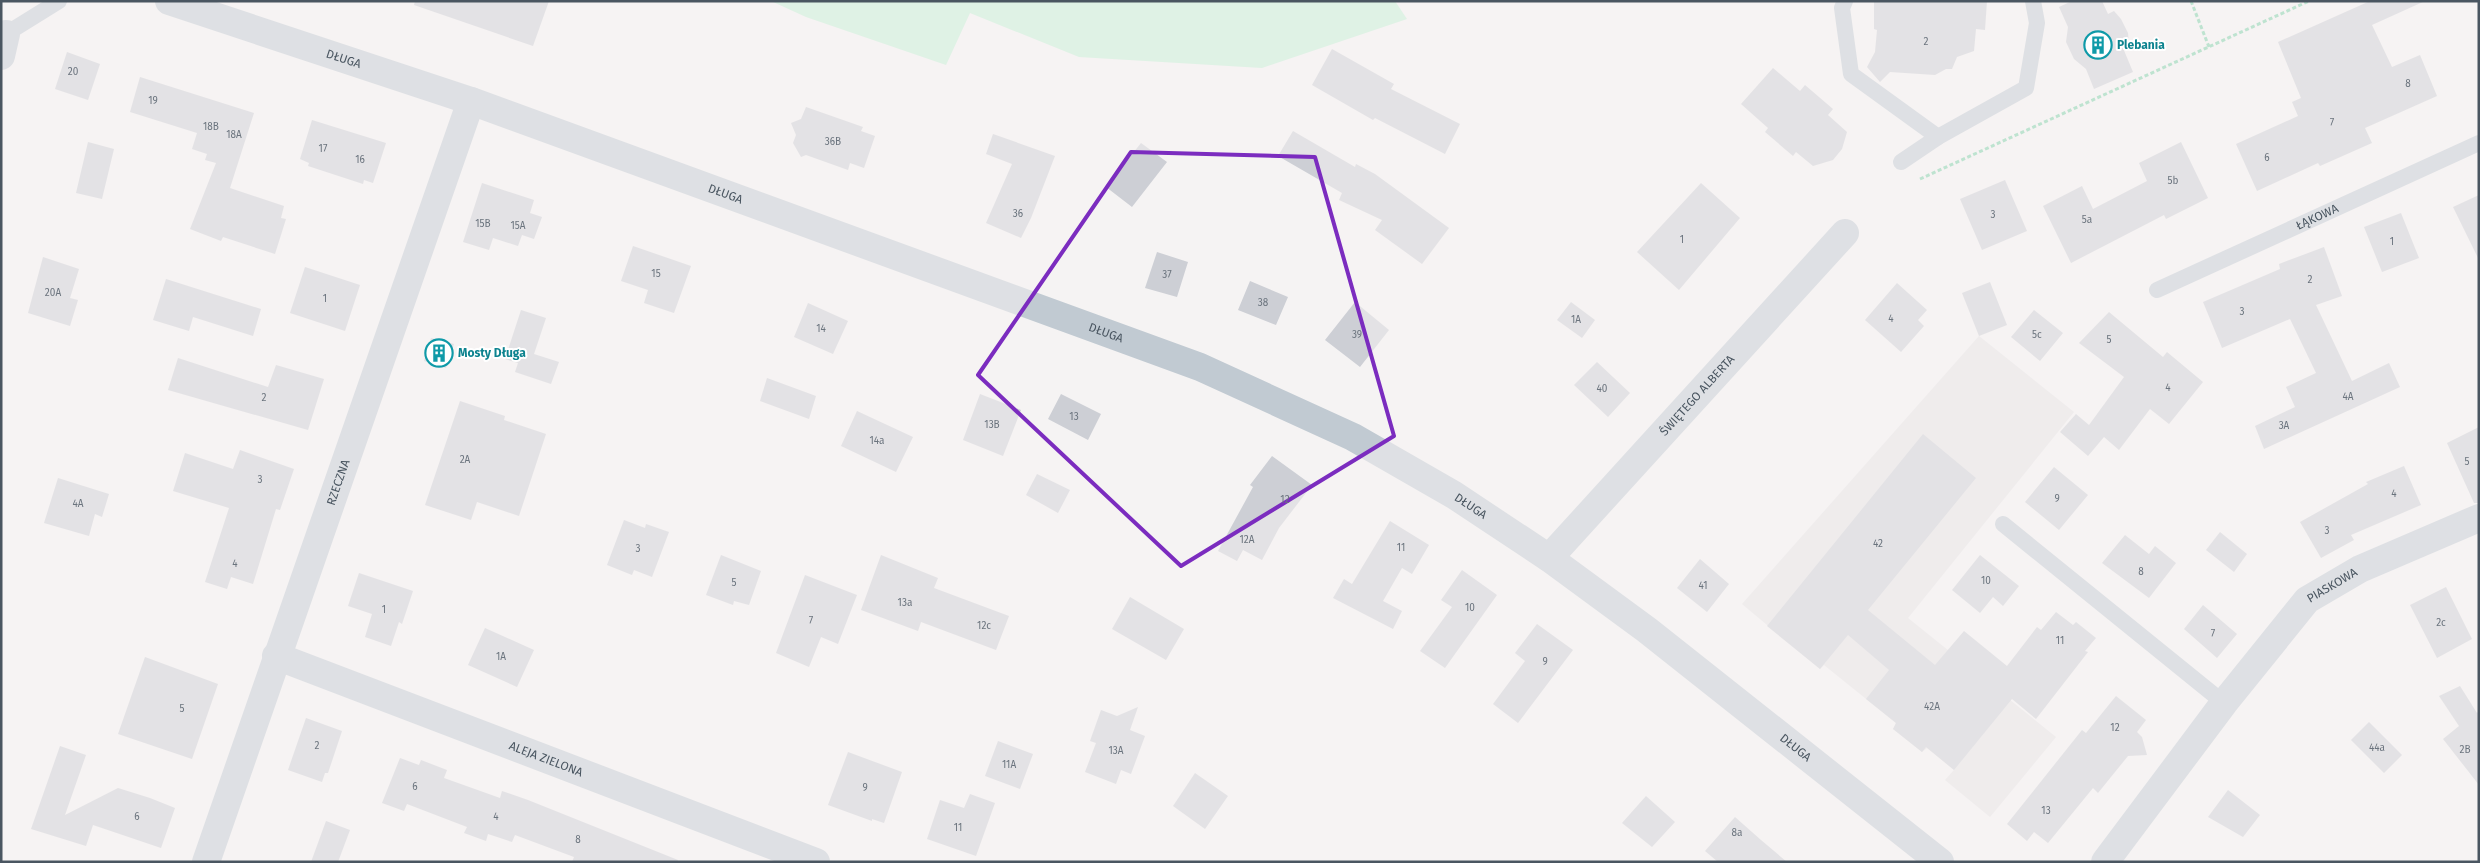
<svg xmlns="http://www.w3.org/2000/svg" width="2480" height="863" font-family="'Fira Sans',sans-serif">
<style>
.education{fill:#e6e4e5}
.green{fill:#c3f1d5}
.building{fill:#cdcfd5}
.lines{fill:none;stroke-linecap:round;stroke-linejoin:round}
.path{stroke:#7ad0a6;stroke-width:3;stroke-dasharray:4 2.5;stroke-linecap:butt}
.lane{stroke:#c1cad2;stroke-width:16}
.street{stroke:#c1cad2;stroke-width:28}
.marked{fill:none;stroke:#7b2cbf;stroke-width:4;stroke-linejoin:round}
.labels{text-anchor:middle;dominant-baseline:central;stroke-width:4;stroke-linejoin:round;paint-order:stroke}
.number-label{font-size:10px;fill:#6b747e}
.culture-label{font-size:12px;font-weight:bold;fill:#0d838f;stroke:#fff;text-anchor:start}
.street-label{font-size:12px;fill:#4a5661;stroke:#fff}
</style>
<rect width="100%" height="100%" fill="#f5f3f3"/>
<path class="education" d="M1979 336 2074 412 1908 618 2056 737 1990 817 1945 780 1954 770 1927 748 1922 752 1893 729 1896 723 1824 665 1820 669 1742 604Z"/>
<path class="green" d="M771 1H1395L1407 19 1262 68 1079 57 970 13 946 65 806 17Z"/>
<path class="building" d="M415 1H549L533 46 414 5Z
M1874 1H1987L1985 30 1976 29 1974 51 1957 57 1952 69H1946L1935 75 1890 72 1880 82 1867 67 1875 52 1877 30 1874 29Z
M2072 1H2102L2108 14 2114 11 2121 19 2128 33 2129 45 2123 48 2133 72 2094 89 2086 69 2074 59 2066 42 2068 27 2059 7Z
M2370 1H2425L2372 25 2392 67 2420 55 2437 96 2365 128 2372 143 2320 166 2318 163 2257 191 2236 144 2298 116 2292 102 2301 98 2278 42Z
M1332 49 1394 84 1391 89 1460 124 1445 154 1375 118 1373 120 1312 85Z
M67 52 100 64 88 100 55 89Z
M1773 68 1800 91 1805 85 1833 109 1828 115 1847 132 1842 149 1833 160 1813 166 1796 152 1793 156 1765 132 1768 128 1741 104Z
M140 77 254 113 230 188 284 206 281 218 286 219 275 254 223 237 221 241 190 229 216 163 205 160 207 154 192 149 197 133 130 112Z
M806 107 863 127 861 131 875 136 864 168 850 163 848 170 806 155 801 157 793 143 796 135 791 123 801 119Z
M312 120 386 143 373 183 364 180 363 184 308 166 309 163 300 159Z
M1293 131 1355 167 1356 164 1375 174 1449 228 1422 264 1375 230 1382 220 1339 200 1342 193 1278 156Z
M993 134 1055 156 1031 218 1021 238 986 223 1012 164 986 154Z
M88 142 114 149 102 199 76 193Z
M2181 142 2208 198 2166 219 2164 215 2071 263 2043 206 2082 186 2093 209 2147 181 2139 163Z
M1141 143 1167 162 1132 207 1106 187Z
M2005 180 2027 231 1982 250 1960 199Z
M482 183 534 200 530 213 542 217 534 239 522 235 518 246 493 238 489 250 463 242Z
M1701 183 1740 218 1679 290 1637 252Z
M2479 195V260L2453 207Z
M2401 213 2419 258 2382 272 2364 227Z
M633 246 691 266 674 313 644 303 648 290 621 281Z
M2324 247 2342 296 2316 305 2352 381 2389 363 2400 387 2264 449 2255 426 2295 407 2286 387 2316 373 2290 319 2222 348 2203 302 2280 269 2279 264Z
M1157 252 1188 262 1177 297 1145 288Z
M43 257 79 269 70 298 78 300 70 326 28 313Z
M305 267 360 285 345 331 290 313Z
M166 279 261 309 253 336 193 317 189 331 153 320Z
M1250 281 1288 297 1276 325 1238 310Z
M1990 282 2007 325 1979 336 1962 293Z
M1897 283 1927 310 1918 320 1924 326 1901 352 1865 320Z
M1355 302 1389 330 1360 367 1325 340Z
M1571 302 1595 320 1582 338 1557 320Z
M808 303 848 321 833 354 794 337Z
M521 310 546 318 534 354 559 362 551 384 515 372 518 363 505 359Z
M2034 310 2063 333 2040 361 2011 337Z
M2109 312 2163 357 2167 352 2203 382 2169 424 2150 409 2119 450 2104 437 2088 456 2060 432 2076 414 2089 425 2124 377 2079 343Z
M431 338 454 344 446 368 424 361Z
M178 358 268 387 276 365 324 379 308 430 168 390Z
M1597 362 1630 393 1608 417 1574 385Z
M767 378 816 396 809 419 760 401Z
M980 394 1021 410 1003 456 963 440Z
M1061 394 1101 414 1088 440 1048 419Z
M460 401 505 416 504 420 546 434 519 516 477 502 471 520 425 505Z
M857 411 913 437 896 472 841 446Z
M2479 427V503H2474L2447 443Z
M1923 434 1976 478 1868 610 1935 665 1964 631 2007 666 2037 627 2041 630 2056 612 2073 625 2076 622 2096 638 2085 651 2088 652 2036 719 2012 699 1954 770 1926 747 1922 752 1893 729 1896 723 1866 699 1889 670 1848 635 1820 669 1767 626Z
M240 450 294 469 280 510 276 509 253 584 231 577 227 589 205 582 229 508 173 491 185 453 233 469Z
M1272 456 1312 485 1279 528 1262 560 1243 550 1237 561 1218 551 1253 487 1250 485Z
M2404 466 2421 505 2351 535 2354 540 2321 558 2300 522 2368 484 2366 482Z
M2054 467 2088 495 2059 530 2025 502Z
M1037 474 1070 490 1058 513 1026 495Z
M58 478 109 494 102 517 95 514 89 536 44 523Z
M624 520 645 528 646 524 669 532 652 577 634 570 632 575 607 565Z
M1390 521 1429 545 1412 574 1402 568 1383 601 1402 611 1393 629 1333 598 1344 579 1352 584Z
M2220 532 2247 554 2234 572 2206 550Z
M2125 535 2149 554 2155 546 2176 563 2149 598 2102 563Z
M721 555 761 571 749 605 734 601 733 605 706 595Z
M881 555 938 578 934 588 1009 616 996 650 921 622 918 631 861 610Z
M1980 555 2019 586 2003 606 1993 597 1980 613 1952 590Z
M1700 559 1729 584 1707 612 1677 588Z
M1462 570 1497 595 1445 668 1420 651 1452 607 1441 600Z
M359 573 413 591 402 624 399 622 391 646 365 637 372 614 348 606Z
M805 575 857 595 838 644 821 637 809 667 776 653Z
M2446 587 2472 639 2437 658 2410 605Z
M1130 597 1184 629 1166 660 1112 629Z
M2203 605 2237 634 2217 658 2184 629Z
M1537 624 1573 650 1518 723 1493 704 1525 661 1515 653Z
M485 628 534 650 517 687 468 665Z
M145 657 218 684 192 759 118 734Z
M2460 686 2477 713 2479 711V785L2443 739 2459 726 2439 696Z
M2116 696 2146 720 2137 732 2142 737 2147 755 2128 756 2098 793 2093 788 2048 843 2034 832 2027 841 2007 824 2082 730 2086 733Z
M1138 707 1130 730 1145 736 1131 774 1121 770 1116 784 1085 772 1096 743 1090 741 1101 710 1117 716Z
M306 718 342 731 328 773H325L322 782 288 770Z
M2369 722 2402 755 2384 773 2351 740Z
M998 741 1033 754 1020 789 985 776Z
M60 746 86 755 65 815 118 788 150 798 175 808 161 848 93 825 86 846 31 829Z
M848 752 902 772 884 823 872 819V821L828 805Z
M400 758 419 765 421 760 447 770 444 778 500 798 502 791 528 800 678 860 677 862H572L574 857 515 835 512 842 488 834 486 841 464 833 467 827 407 804 404 811 382 803Z
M1195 773 1228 796 1205 829 1173 806Z
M2228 790 2260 815 2243 837 2208 817Z
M970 794 995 803 976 856 927 839 940 800 964 808Z
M1646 796 1675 822 1652 847 1622 823Z
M1735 817 1761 840 1787 862H1718L1705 851Z
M326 821 350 830 338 862H311Z"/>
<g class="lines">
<path class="path" d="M2191 1 2209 47
M1920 179 2309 1"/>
<g class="lane">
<path d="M1845 1 1842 8 1851 74 1938 137"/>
<path d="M1 37 59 1"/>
<path d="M1901 162 1938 137 2026 88 2037 23 2033 1"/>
<path id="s1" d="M2157 290 2479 143"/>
<path d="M2003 524 2224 703"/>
</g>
<g class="street">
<path id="s2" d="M169 1 471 101 1200 367 1353 437 1454 495 1549 558 1647 630 1940 862"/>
<path d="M1 56 6 34"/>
<path id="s3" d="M1549 558 1845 233"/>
<path id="s4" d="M276 656 816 862"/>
<path id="s5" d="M206 862 471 101"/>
<path id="s6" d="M2105 862 2224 703 2307 600 2360 569 2479 518"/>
</g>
</g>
<path d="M0 0H2480V863H0ZM1131 152 1315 157 1394 436 1181 566 978 375Z" fill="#f5f3f3" fill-opacity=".55" fill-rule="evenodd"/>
<path class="marked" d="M1131 152 1315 157 1394 436 1181 566 978 375Z"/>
<defs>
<g id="building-ring" transform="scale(1.4375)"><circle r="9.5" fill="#fff" stroke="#0f9aa8" stroke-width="1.5"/><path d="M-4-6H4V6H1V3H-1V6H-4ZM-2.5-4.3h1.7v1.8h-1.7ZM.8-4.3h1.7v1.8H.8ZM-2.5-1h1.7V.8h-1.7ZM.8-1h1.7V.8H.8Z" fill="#0f9aa8"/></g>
</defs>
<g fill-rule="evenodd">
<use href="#building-ring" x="2098" y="45"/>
<use href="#building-ring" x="439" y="353"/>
</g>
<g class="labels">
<g class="number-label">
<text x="1926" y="42">2</text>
<text x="73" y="72">20</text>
<text x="2408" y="84">8</text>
<text x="153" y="101">19</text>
<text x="2332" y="123">7</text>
<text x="211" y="127">18B</text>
<text x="234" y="135">18A</text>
<text x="833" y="142">36B</text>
<text x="323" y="149">17</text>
<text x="2267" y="158">6</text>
<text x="360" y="160">16</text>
<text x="2173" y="181">5b</text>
<text x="1018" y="214">36</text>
<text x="1993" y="215">3</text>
<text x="2087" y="220">5a</text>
<text x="483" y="224">15B</text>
<text x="518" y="226">15A</text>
<text x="1682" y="240">1</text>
<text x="2392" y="242">1</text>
<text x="656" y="274">15</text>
<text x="1167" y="275">37</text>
<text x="2310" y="280">2</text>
<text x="53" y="293">20A</text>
<text x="325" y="299">1</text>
<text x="1263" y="303">38</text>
<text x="2242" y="312">3</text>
<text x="1891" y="319">4</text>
<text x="1576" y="320">1A</text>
<text x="821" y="329">14</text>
<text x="1357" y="335">39</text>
<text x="2037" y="335">5c</text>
<text x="2109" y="340">5</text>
<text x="2168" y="388">4</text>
<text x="1602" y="389">40</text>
<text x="2348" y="397">4A</text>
<text x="264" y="398">2</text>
<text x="1074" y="417">13</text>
<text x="992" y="425">13B</text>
<text x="2284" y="426">3A</text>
<text x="877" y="441">14a</text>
<text x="465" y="460">2A</text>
<text x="2467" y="462">5</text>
<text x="260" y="480">3</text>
<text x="2394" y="494">4</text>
<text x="2057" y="499">9</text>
<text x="1285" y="500">12</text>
<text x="78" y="504">4A</text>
<text x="2327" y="531">3</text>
<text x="1247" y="540">12A</text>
<text x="1878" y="544">42</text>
<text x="1401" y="548">11</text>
<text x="638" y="549">3</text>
<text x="235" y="564">4</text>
<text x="2141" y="572">8</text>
<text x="1986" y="581">10</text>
<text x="734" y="583">5</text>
<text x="1703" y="586">41</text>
<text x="905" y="603">13a</text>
<text x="1470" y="608">10</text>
<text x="384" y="610">1</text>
<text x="811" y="621">7</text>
<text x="2441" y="623">2c</text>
<text x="984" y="626">12c</text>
<text x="2213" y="634">7</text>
<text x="2060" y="641">11</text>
<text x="501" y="657">1A</text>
<text x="1545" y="662">9</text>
<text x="1932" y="707">42A</text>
<text x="182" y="709">5</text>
<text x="2115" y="728">12</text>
<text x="317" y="746">2</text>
<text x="2377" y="748">44a</text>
<text x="2465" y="750">2B</text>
<text x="1116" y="751">13A</text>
<text x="1009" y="765">11A</text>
<text x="415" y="787">6</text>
<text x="865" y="788">9</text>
<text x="2046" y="811">13</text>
<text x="137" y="817">6</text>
<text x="496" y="817">4</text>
<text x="958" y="828">11</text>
<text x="1737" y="833">8a</text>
<text x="578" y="840">8</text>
</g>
<g class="culture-label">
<text x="2117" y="45">Plebania</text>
<text x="458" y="353">Mosty Długa</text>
</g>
<g class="street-label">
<text stroke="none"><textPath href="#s2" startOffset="184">DŁUGA</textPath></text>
<text stroke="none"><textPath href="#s2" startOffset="589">DŁUGA</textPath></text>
<text stroke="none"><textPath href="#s1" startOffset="176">ŁĄKOWA</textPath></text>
<text stroke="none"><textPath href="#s2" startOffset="994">DŁUGA</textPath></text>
<text stroke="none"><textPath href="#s3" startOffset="220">ŚWIĘTEGO ALBERTA</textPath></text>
<text stroke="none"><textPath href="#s5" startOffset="402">RZECZNA</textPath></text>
<text stroke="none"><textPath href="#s2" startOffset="1399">DŁUGA</textPath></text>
<text stroke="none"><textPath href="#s6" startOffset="360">PIASKOWA</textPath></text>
<text stroke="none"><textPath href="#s2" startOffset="1804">DŁUGA</textPath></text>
<text stroke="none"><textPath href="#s4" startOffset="289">ALEJA ZIELONA</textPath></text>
</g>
</g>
<rect width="2480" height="863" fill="none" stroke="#4a5661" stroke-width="5"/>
</svg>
